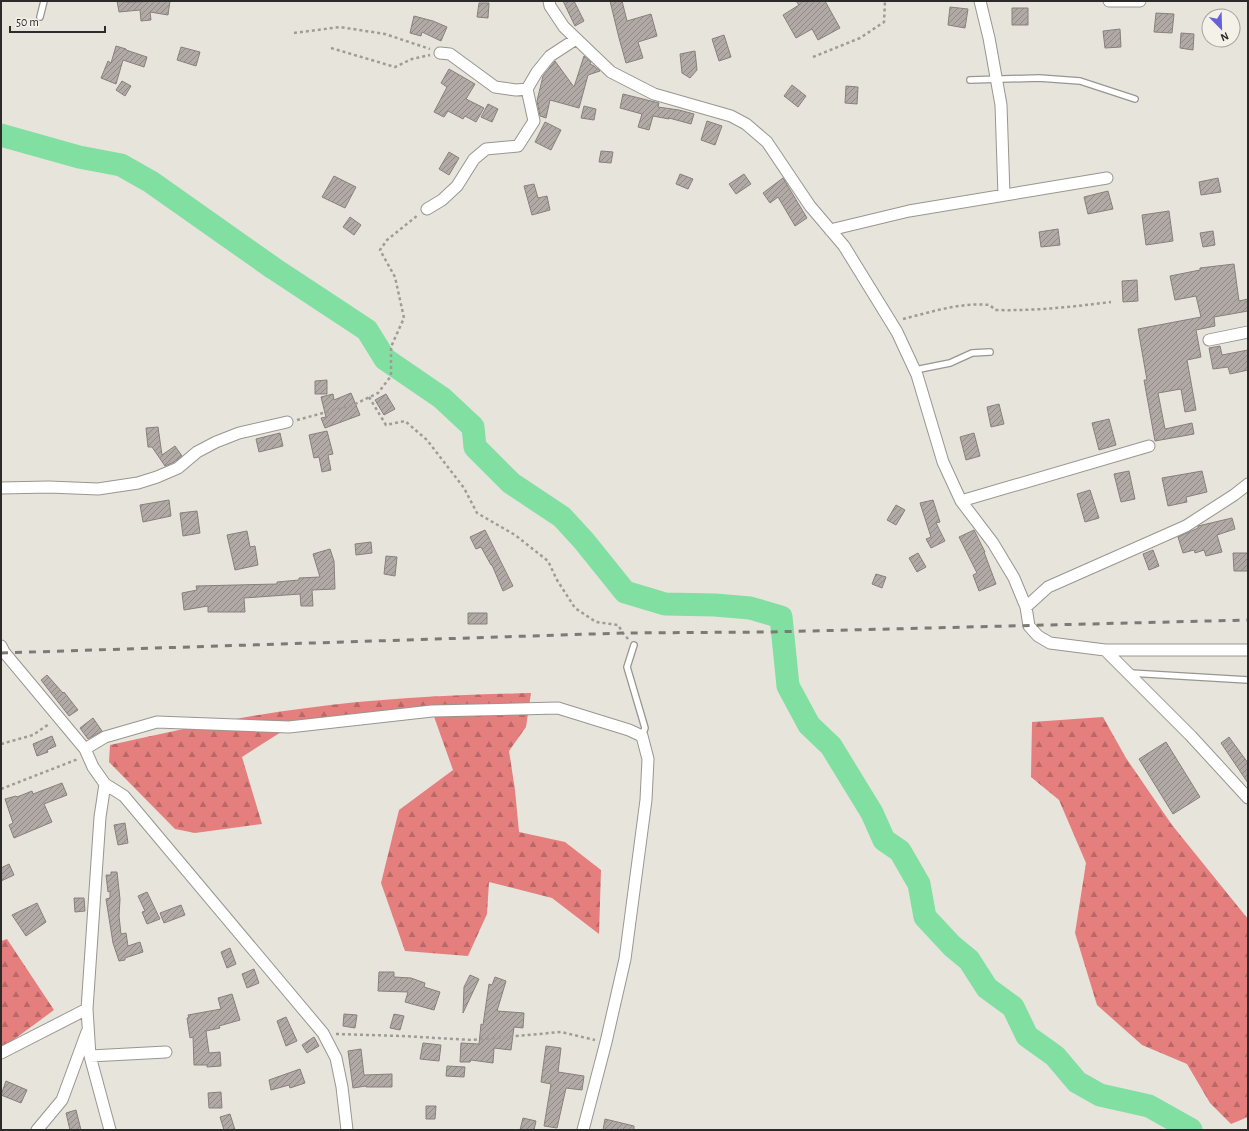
<svg xmlns="http://www.w3.org/2000/svg" width="1249" height="1131" font-family="'Alegreya Sans',sans-serif">
<style>
.forest{fill:url(#forest-firs)}
.lines{fill:none;stroke-linecap:round;stroke-linejoin:round}
.river{stroke:#81dfa2;stroke-width:23}
.building{fill:url(#building-hatch);stroke:#87807b}
.service-casing{stroke:#99968f;stroke-width:8}
.minor-casing{stroke:#99968f;stroke-width:13}
.path{stroke:#9f9c96;stroke-width:2.5;stroke-dasharray:3 3;stroke-linecap:butt}
.service{stroke:#fff;stroke-width:5.5}
.minor{stroke:#fff;stroke-width:11}
.rail{stroke:#7d7a76;stroke-width:3;stroke-dasharray:7 7;stroke-linecap:butt}
</style>
<defs>
<pattern id="forest-firs" width="22" height="20" patternUnits="userSpaceOnUse"><rect width="22" height="20" fill="#e47f7e"/><path d="M5 1l3.5 6h-7zM16 11l3.5 6h-7z" fill="#b96867"/></pattern>
<pattern id="building-hatch" width="6" height="6" patternUnits="userSpaceOnUse"><rect width="6" height="6" fill="#b1a9a5"/><path d="M-1 1l2-2M0 6l6-6M5 7l2-2" fill="none" stroke="#908a86"/></pattern>
</defs>
<rect width="100%" height="100%" fill="#e7e4dc"/>
<path class="forest" d="M531 693 526 727 509 751 515 790 519 832 565 842 601 870 599 934 552 898 489 882 487 914 468 956 405 951 381 883 399 810 453 770 432 711 289 727 242 757 262 824 195 833 175 829 109 762 110 745C175 731 240 716 307 708 381 698 456 695 531 693Z
M1103 717 1126 758 1172 825 1248 919V1117L1231 1124 1210 1103 1187 1064 1142 1045 1097 1005 1075 933 1086 863 1059 800 1031 777 1032 722Z
M7 939 54 1010 1 1049V941Z"/>
<g class="lines">
<path class="river" d="M1 135 79 157 121 165 151 182 273 268 367 330 385 359 442 398 473 427 475 447 511 483 562 517 584 541 625 592 665 604 715 605 750 608 781 617 788 686 809 725 831 746 872 813 884 840 900 851 919 884 925 917 952 946 969 960 987 988 1013 1007 1027 1036 1055 1056 1077 1082 1100 1095 1149 1106 1190 1129 1191 1130"/>
</g>
<path class="building" d="M117 1 128 2 170 1 168 15 150 12 151 20 141 21 140 10 119 12Z
M563 1H574L584 21 575 26Z
M610 1H622L627 21 651 14 657 36 638 42 643 58 626 63 619 38Z
M796 1H825L840 28 818 40 812 29 796 38 783 15 799 5Z
M479 3H489L488 18 477 17Z
M950 7 968 9 965 28 948 25Z
M1012 8H1028V25H1012Z
M1156 13 1174 14 1172 33 1154 32Z
M414 16 433 21 447 27 441 41 422 32 421 36 410 33Z
M1120 29 1121 47 1105 48 1103 31Z
M1181 33 1194 34 1193 50 1180 48Z
M724 35 731 57 719 61 712 39Z
M116 46 126 49V50L147 57 144 67 123 60 116 84 101 78 108 61 111 63Z
M181 47 200 52 196 66 177 60Z
M695 51 697 70 690 78 682 73 680 54Z
M584 56 591 62 590 64 594 66 600 71 588 75 579 108 550 100 546 118 540 116 537 101 543 76 555 61 574 87Z
M449 69 475 84 466 99 484 108 476 122 465 116 463 119 448 111 444 117 434 112 447 87 441 83Z
M122 81 131 86 125 96 116 90Z
M792 85 806 96 798 107 784 96Z
M846 86 858 87 857 104 845 103Z
M623 94 659 103 658 107 679 110 694 114 691 124 669 118V119L653 116 649 130 638 127 642 114 620 108Z
M488 104 498 109 492 122 481 117Z
M584 106 596 109 594 120 581 118Z
M707 121 722 126 715 145 701 140Z
M545 122 561 130 551 150 535 142Z
M601 151 613 152 611 163 599 162Z
M449 152 459 158 449 175 439 169Z
M680 174 693 179 688 189 676 184Z
M744 174 751 184 736 194 729 184Z
M334 176 356 187 345 208 322 197Z
M783 178 807 218 795 226 778 197 770 203 763 193Z
M1218 178 1221 192 1201 195 1199 182Z
M534 184 538 198 547 196 550 210 532 215 524 186Z
M1108 191 1113 209 1088 214 1084 197Z
M1169 211 1173 241 1146 245 1142 215Z
M350 217 361 225 354 235 343 227Z
M1058 229 1060 245 1041 247 1039 232Z
M1213 231 1215 245 1203 247 1200 233Z
M1234 264 1239 301 1248 299V311L1214 317 1215 326 1196 330 1201 357 1187 360 1196 410 1185 412 1181 389 1158 393 1165 429 1192 423 1194 434 1155 441 1144 380H1147L1138 329 1201 317 1196 296 1175 300 1170 276 1200 270V268Z
M1137 280 1138 301 1123 302 1122 281Z
M1220 346 1222 355 1248 350V370L1230 374 1228 367 1213 369 1209 348Z
M327 380V394H315V381Z
M351 393 360 415 325 428 321 418 326 417 321 397 333 394 334 400Z
M386 394 395 409 384 415 375 400Z
M999 404 1004 424 991 427 987 407Z
M1109 419 1116 445 1099 450 1092 423Z
M158 427 162 455 175 446 182 456 174 462 165 466 152 447H148L146 428Z
M327 431 333 454 328 455 331 470 322 472 319 457 314 458 309 435Z
M280 433 283 446 259 452 256 439Z
M974 433 980 456 966 460 960 437Z
M1129 471 1135 499 1121 502 1114 474Z
M1202 471 1207 492 1186 497 1187 502 1168 506 1162 478Z
M1090 490 1099 518 1085 522 1077 494Z
M169 500 171 516 143 522 140 505Z
M933 500 940 522 936 523 945 541 931 548 926 539 931 537 920 503Z
M896 505 905 510 896 525 887 520Z
M197 511 200 533 183 536 180 513Z
M1232 518 1235 529 1217 535 1222 552 1206 556 1204 550 1195 553 1194 550 1183 553 1178 537 1198 528V526Z
M485 530 513 586 503 591 492 565H491L481 547 476 549 470 537Z
M974 530 985 552H984L996 584 979 591 973 575 977 573 959 537Z
M247 531 250 547 255 546 258 565 235 570 227 535Z
M371 542 372 553 356 555 355 544Z
M330 549 334 561 335 589 312 590 313 606H301L300 594 244 598 245 612H208V606L184 610 182 593 197 590 196 586 277 584V582L299 580V578L320 577 313 554Z
M1153 550 1159 566 1149 570 1143 554Z
M918 553 926 567 917 572 909 558Z
M1233 553H1248V571H1234Z
M386 556 397 557 395 576 384 574Z
M876 574 886 577 882 588 872 584Z
M468 613H487V624H468Z
M47 675 63 693 64 692 78 710 69 716 41 680Z
M93 718 102 731 88 739 80 728Z
M52 736 56 746 47 750 48 752 37 756 33 744Z
M1229 737 1248 763V783L1221 743Z
M1166 742 1200 797 1173 814 1139 759Z
M62 783 67 795 44 804 52 822 14 838 9 825 13 823 5 799 16 796 17 797 32 791 33 794Z
M125 823 128 843 118 845 114 825Z
M9 864 14 875 1 881V868Z
M111 872H117L120 899 119 916 121 934 126 933 128 946 140 942 143 952 125 958V960L119 961 113 943 106 899 110 898V891L108 892 106 875H111Z
M147 892 160 919 147 924 142 912 145 911 138 896Z
M74 898H84L85 911 75 912Z
M37 903 46 922 26 936 12 915Z
M181 905 185 915 164 923 160 913Z
M230 948 236 964 227 968 221 952Z
M254 969 259 983 247 988 242 974Z
M379 972H394V977L411 978 425 983 424 987 440 992 434 1010 405 1002 408 992 378 991Z
M470 975 479 979 463 1013 464 987Z
M495 977 506 981 497 1011 524 1013 523 1028 514 1027 511 1050 494 1048 493 1063 471 1060 470 1062H460L461 1043 479 1044 481 1024 483 1025 489 984 492 985Z
M232 994 240 1020 219 1026 220 1028 206 1031 209 1053 220 1052 221 1066 207 1067V1065H194L193 1037 190 1038 187 1018H189L188 1015 221 1009 218 998Z
M344 1014 357 1015 355 1028 343 1026Z
M394 1014 404 1016 400 1030 390 1028Z
M286 1017 297 1041 286 1046 277 1021Z
M314 1037 319 1046 307 1053 302 1045Z
M423 1043 441 1045 439 1061 420 1059Z
M546 1046 561 1048 558 1072 584 1076 582 1090 566 1088 557 1128 544 1126 551 1084 541 1082Z
M361 1049 364 1075 392 1074V1087H366V1086L353 1088 348 1051Z
M447 1066 465 1067 464 1077 446 1076Z
M300 1069 305 1083 290 1088 289 1085 271 1090 269 1080Z
M6 1081 27 1090 21 1103 1 1095Z
M221 1092 222 1108H209L208 1093Z
M426 1106H436L435 1119H426Z
M76 1110 81 1130H70L66 1113Z
M230 1114 235 1130H224L220 1117Z
M523 1118 536 1121 534 1130H520Z
M605 1119 634 1126V1130H603Z"/>
<g class="lines">
<g class="service-casing">
<path id="service" d="M40 17 44 1
M970 80 1039 78 1080 81 1135 99
M915 370 950 363 972 353 990 352
M634 645 627 667 645 728 642 736
M1130 673 1248 680"/>
</g>
<g class="minor-casing">
<path id="minor" d="M549 1 550 6 564 27 611 72 654 94 731 116 746 124 767 142 810 206 844 246 897 332 917 375 943 462 961 501 993 543 1014 578 1026 607 1029 626 1038 636 1050 643 1105 650 1191 736 1248 798
M980 1 989 38 1001 105 1004 195
M1109 1H1140
M440 53 450 54 495 87 516 90 527 89
M427 209 442 200 457 186 474 159 486 149 518 146 534 121 527 89 537 72 550 56 576 39
M830 230 909 211 1107 178
M1209 340 1248 332
M1 488 49 487 98 489 138 483 157 477 178 468 197 452 216 442 239 433 287 422
M961 501 1149 446
M1026 607 1048 587 1186 526 1234 495 1248 484
M1 646 4 652 85 749 93 767 105 784 124 796 323 1033 336 1058 342 1087 347 1130
M1105 650H1248
M85 749 105 737 157 722 289 727 432 711 558 708 629 730 642 736 648 759 646 800 625 959 606 1042 583 1130
M105 784 100 817 87 1009 90 1056 110 1130
M1 1053 87 1009
M90 1056 166 1052
M37 1130 62 1100 87 1032"/>
</g>
<path class="path" d="M294 33 340 27 385 34 430 49
M331 48 395 67 412 59 430 55
M813 57 860 38 884 22 885 1
M903 319C931 312 961 302 990 305L995 310C1036 311 1070 307 1111 302
M369 397 386 425 405 421 427 440 464 488 477 513 515 535 548 561 557 580 575 608 596 622 618 625 623 633 629 640
M297 420 353 405 378 393 391 376V347L404 318 395 277 380 250 387 240 418 215
M1 744 33 735 49 724
M1 789 78 759
M336 1034 402 1036 472 1040 561 1032 595 1040"/>
<use href="#service" class="service"/>
<use href="#minor" class="minor"/>
<path class="rail" d="M1 653 623 633 769 632 1248 620"/>
</g>
<rect width="1249" height="1131" fill="none" stroke="#2d2b29" stroke-width="4"/>
<g transform="translate(1221 28) rotate(157)"><circle r="19" fill="#f4f1e9" stroke="#a4a29c"/>
<path d="M0-3L7 15L0 10L-7 15Z" fill="#6660d9"/>
<text y="-6" font-size="11" font-weight="bold" text-anchor="middle" fill="#2d2b29">N</text>
</g>
<path d="M10 26v6h95v-6" fill="none" stroke="#2d2b29" stroke-width="2"/>
<text x="16" y="26" font-size="12" fill="#2d2b29" stroke="#f4f1e9" stroke-width="3" paint-order="stroke">50 m</text>
</svg>
